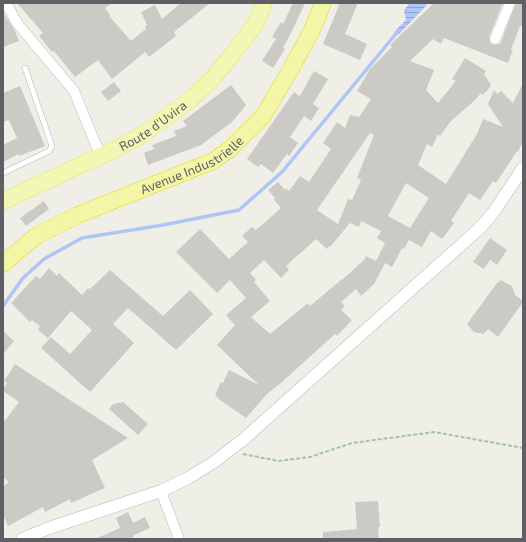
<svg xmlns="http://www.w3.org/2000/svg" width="526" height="542" font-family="'Exo 2',sans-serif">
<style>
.water{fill:url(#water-rules)}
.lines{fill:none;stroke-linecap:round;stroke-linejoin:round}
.stream{stroke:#afc5f8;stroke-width:3.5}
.building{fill:#cbcac4;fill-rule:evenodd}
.service-casing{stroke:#b7b8bc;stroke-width:6}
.minor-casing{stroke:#b7b8bc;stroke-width:11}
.tertiary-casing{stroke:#b7b8bc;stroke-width:13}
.primary-casing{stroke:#e6e36a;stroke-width:17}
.trunk-casing{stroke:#e2d814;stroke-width:17}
.path{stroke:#9fc2b2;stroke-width:2;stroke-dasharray:4 2;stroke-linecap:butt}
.service{stroke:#fff;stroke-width:5}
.minor{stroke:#fff;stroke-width:10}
.tertiary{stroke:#fff;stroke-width:12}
.primary{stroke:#f1f8b3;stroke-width:16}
.trunk{stroke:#f2f6a6;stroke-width:16}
.labels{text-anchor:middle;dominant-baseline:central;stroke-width:3;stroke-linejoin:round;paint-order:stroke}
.street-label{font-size:13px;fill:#5f6066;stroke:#fff}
</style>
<defs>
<pattern id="water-rules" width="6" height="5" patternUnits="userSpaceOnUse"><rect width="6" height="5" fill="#afc5f8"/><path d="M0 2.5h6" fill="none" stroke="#92a3cd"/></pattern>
</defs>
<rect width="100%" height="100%" fill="#efefe7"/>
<path class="water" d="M410 3H428L425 7 398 35 394 32 406 20 404 10Z"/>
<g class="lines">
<path class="stream" d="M3 306 23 278 44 259 82 238 163 225 239 210 282 172 399 30"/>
</g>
<path class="building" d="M17 3H112L105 8 110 15 109 16 131 41 146 29 145 27 147 25 141 12 155 5 162 19 181 3H210L174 32 176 36 149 57 145 52 112 79 98 60 75 77 54 51 52 52 39 36 43 33Z
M293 3H305L293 29 283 48 285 49 273 68 262 61 276 39 272 37 281 22 283 24Z
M340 3H358L345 34 367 44 360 60 323 44Z
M434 3H503L489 37 490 43 493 45 499 44 501 42 516 3H523V26H520L511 50H513L508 63 444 38 441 44 433 39 410 61 434 70 426 90 438 103 456 81 452 79 465 58 486 71 484 74 491 85 487 91 482 95 481 93 474 101 451 121 440 136 438 134 432 147 427 144 418 165 446 184 477 134 483 119 503 127 488 104 494 90 497 94 501 91 513 103 523 83V141L518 152 517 151 496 183 493 181 480 200 469 193 451 221 454 223 442 239 431 231 422 247 409 240 404 249 402 248 392 267 385 263 374 284 361 296 356 289 341 302 345 306 341 310 352 320 337 336 335 334 282 382 267 394 246 418 220 400 215 395 221 382 223 383 229 370 259 385 217 345 235 325 226 315 246 298 230 280 217 293 176 252 200 229 229 259 248 242 242 236 252 227 256 230 281 208 274 200 275 198 268 190 278 182 285 190 286 188 289 191 300 176 309 182 331 149 323 143 337 122 345 128 350 115 359 117 371 99 357 91 370 69 392 47 390 45ZM370 133 374 135 357 178 361 180 352 200 348 199 338 224 317 210ZM406 183 429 198 410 228 388 216ZM361 221 381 231 377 238 385 243 376 261 366 256 364 260 342 280V279L310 306 308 303 270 334 251 317 270 301 254 282 256 280 250 273 264 260 281 278 289 270 286 266 316 239 327 249 329 246 330 247 350 223 359 227Z
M3 13 14 29 19 41 3 47Z
M314 71 328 79 313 104 319 108 311 121 304 116 290 137 298 143 289 156 287 154 273 173 261 164 258 167 247 159 294 92 300 96Z
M114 82 121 91 108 101 101 92Z
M231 85 246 105 232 122 201 145 148 165 144 153 154 149 152 145 176 136 174 131 187 126 183 121Z
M20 86 45 146 19 156V154L3 162V145L17 138 9 120 3 122V93Z
M44 201 49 209 26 226 20 218Z
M490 238 507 250 497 265 490 260 484 269 473 262Z
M49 268 57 276 59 273 82 295 88 288 90 289 110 270 163 316 190 290 213 314 176 350 128 308 113 324 134 343 90 392 41 348 51 337 70 354 92 330 71 311 48 338 38 330 40 326 32 320 30 322 11 303 36 276 40 279Z
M501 280 512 286 515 295 523 301V302L498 337 488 329 484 334 474 332 467 324 497 283Z
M3 331 14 341 3 354Z
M15 364 128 438 92 460 105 488 71 503 70 499 45 512 43 507 8 526 3 514V487L9 482 3 477V423L19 402 3 391V389L7 383 4 381Z
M123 402 148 424 138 435 109 409 113 404Z
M378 501 380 527H378L379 539H323V532L357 529 355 502Z
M128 512 133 523 145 517 150 528 134 535 132 539H95L120 528 116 518Z"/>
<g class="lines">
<g class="service-casing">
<path id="service" d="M3 173 49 151 52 146 25 68"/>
</g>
<g class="minor-casing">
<path id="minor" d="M6 3 17 23 74 91 101 157
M495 39 510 3
M161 491 179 539"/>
</g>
<g class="tertiary-casing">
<path id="tertiary" d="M22 539 49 528 161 491 188 478 214 462 244 439 480 228 493 213 523 168"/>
</g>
<g class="primary-casing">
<g id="primary">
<path id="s1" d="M3 201 122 146 142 135 191 99 213 78 231 56 255 25 264 3"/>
</g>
</g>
<g class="trunk-casing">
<g id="trunk">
<path id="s2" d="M3 264 36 236 78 215 213 161 230 149 263 116 291 69 313 28 323 3"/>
</g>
</g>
<path class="path" d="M243 454 279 461 310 457 352 443 434 432 523 448"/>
<use href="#service" class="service"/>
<use href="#minor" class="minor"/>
<use href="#tertiary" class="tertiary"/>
<use href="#primary" class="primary"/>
<use href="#trunk" class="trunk"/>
</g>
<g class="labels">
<g class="street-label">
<text stroke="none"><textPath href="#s1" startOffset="168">Route d'Uvira</textPath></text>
<text stroke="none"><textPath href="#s2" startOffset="215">Avenue Industrielle</textPath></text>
</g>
</g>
<rect width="526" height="542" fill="none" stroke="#5f6066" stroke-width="8"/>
</svg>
